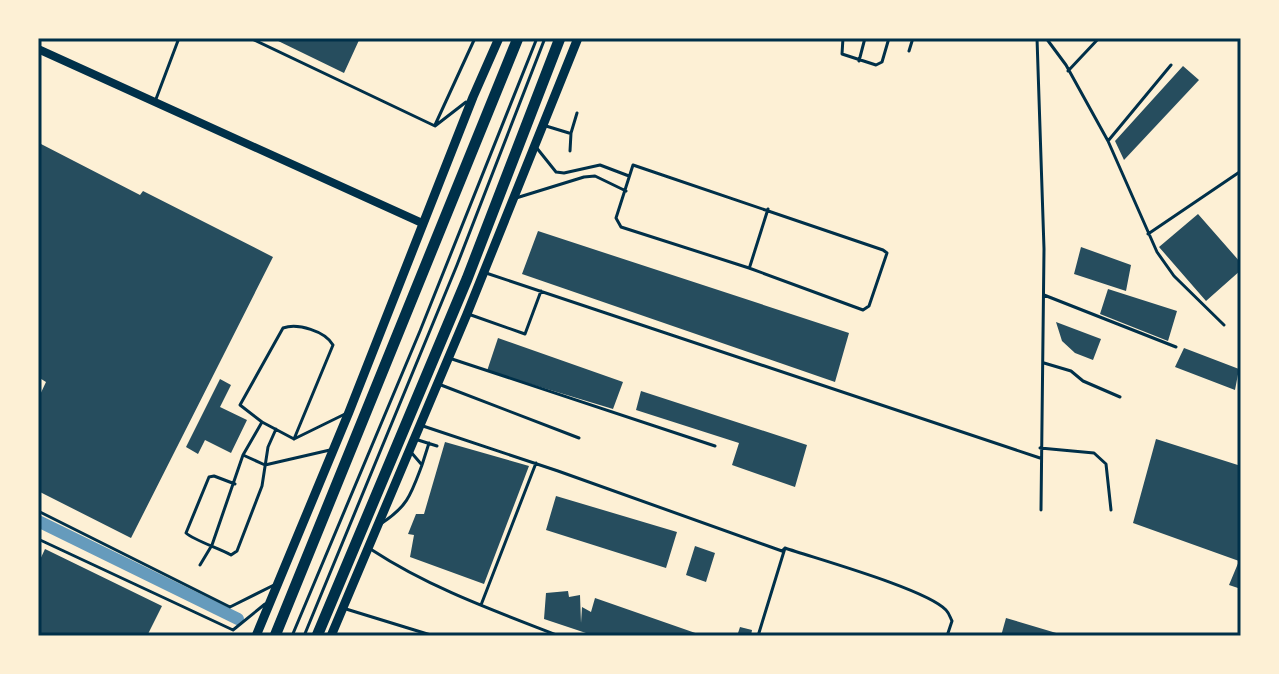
<svg xmlns="http://www.w3.org/2000/svg" width="1279" height="674" font-family="'Titillium Web',sans-serif">
<style>
.lines{fill:none;stroke-linecap:round;stroke-linejoin:round}
.canal{stroke:#669bbc;stroke-width:12}
.building{fill:#264d5e}
.service{stroke:#003049;stroke-width:3}
.tertiary{stroke:#003049;stroke-width:8}
.secondary{stroke:#003049;stroke-width:9}
.trunk{stroke:#003049;stroke-width:11}
.neatline{fill:none;stroke:#003049;stroke-width:3}
</style>
<rect width="100%" height="100%" fill="#fdf0d5"/>
<g class="lines">
<path class="canal" d="M38 521 238 619"/>
</g>
<path class="building" d="M272 38H360L344 73Z
M1183 66 1199 80 1124 160 1115 141Z
M41 144 140 195 143 191 273 257 131 538 38 491V399L46 382 38 377V151Z
M1198 214 1241 263V270L1206 301 1159 247Z
M538 231 849 333 835 382 522 274Z
M1081 247 1131 265 1126 291 1074 274Z
M1108 289 1177 311 1168 341 1100 314Z
M1056 322 1101 339 1093 360 1075 353 1062 341Z
M498 338 623 382 613 409 487 371Z
M1184 348 1239 369 1235 390 1175 367Z
M220 379 231 385 220 407 247 420 231 453 205 440 198 454 186 447Z
M641 391 807 445 795 487 732 465 739 443 636 410Z
M1156 439 1241 466V589L1229 585 1239 561 1133 523Z
M445 442 529 466 484 584 410 557 414 535 408 534 416 514H424Z
M556 496 677 532 666 568 546 530Z
M695 546 715 553 706 582 686 575Z
M45 549 162 606 147 636H38V564Z
M568 591 569 597 580 595 581 623 582 607 591 612 595 598 704 636H595L544 619 546 593Z
M1006 618 1063 635V636H1001Z
M740 627 752 630 751 636H737Z"/>
<g class="lines">
<path class="service" d="M250 38 435 126 466 102
M776 38H784
M843 38 842 54 876 65 882 62 889 38
M1037 38 1044 249 1041 510
M1046 38 1066 65 1108 141 1157 252 1174 276 1224 325
M909 51 913 38
M859 61 865 38
M1068 71 1099 38
M156 99 179 38
M435 125 475 38
M546 126 569 133
M1108 141 1171 65
M536 147 556 172 564 173 600 165 629 176
M570 151 571 133 577 113
M633 165 883 250 887 253 869 306 863 310 749 268 621 227 616 218Z
M516 198 584 177 595 176 626 191
M1148 234 1241 171
M750 266 768 209
M486 273 1040 458
M1044 295 1176 347
M471 315 525 334 541 291
M452 359 715 446
M1044 363 1071 371 1083 381 1120 397
M441 385 579 438
M262 422 294 439
M423 426 558 471 782 551 785 548
M294 439 333 345C325 331 298 323 283 328L240 405 262 422 243 455 265 465 330 450
M294 439 345 414
M418 440 437 446
M1040 448 1094 453 1106 464 1111 510
M422 465 429 443
M235 484 214 476 209 477 186 533C195 541 219 548 231 555L237 551 262 486 268 447 276 429
M38 511 230 607 274 585
M382 523C408 506 411 494 422 465L410 451
M38 539 233 630 265 604
M372 550C430 588 495 611 559 636
M200 565 212 545 243 455
M481 605 536 463
M346 609 434 636
M292 636 420 331 537 38
M304 636 457 265 545 38
M758 636 785 548C817 559 926 589 946 610 949 613 950 617 952 621L947 636"/>
<path class="tertiary" d="M38 49 422 223"/>
<path class="secondary" d="M256 636 349 412 473 97 499 38
M331 636 467 314 578 38"/>
<path class="trunk" d="M275 636 518 38
M317 636 467 279 560 38"/>
</g>
<rect width="1279" height="674" fill="none" stroke="#fdf0d5" stroke-width="80"/>
<rect x="40" y="40" width="1199" height="594" class="neatline"/>
</svg>
